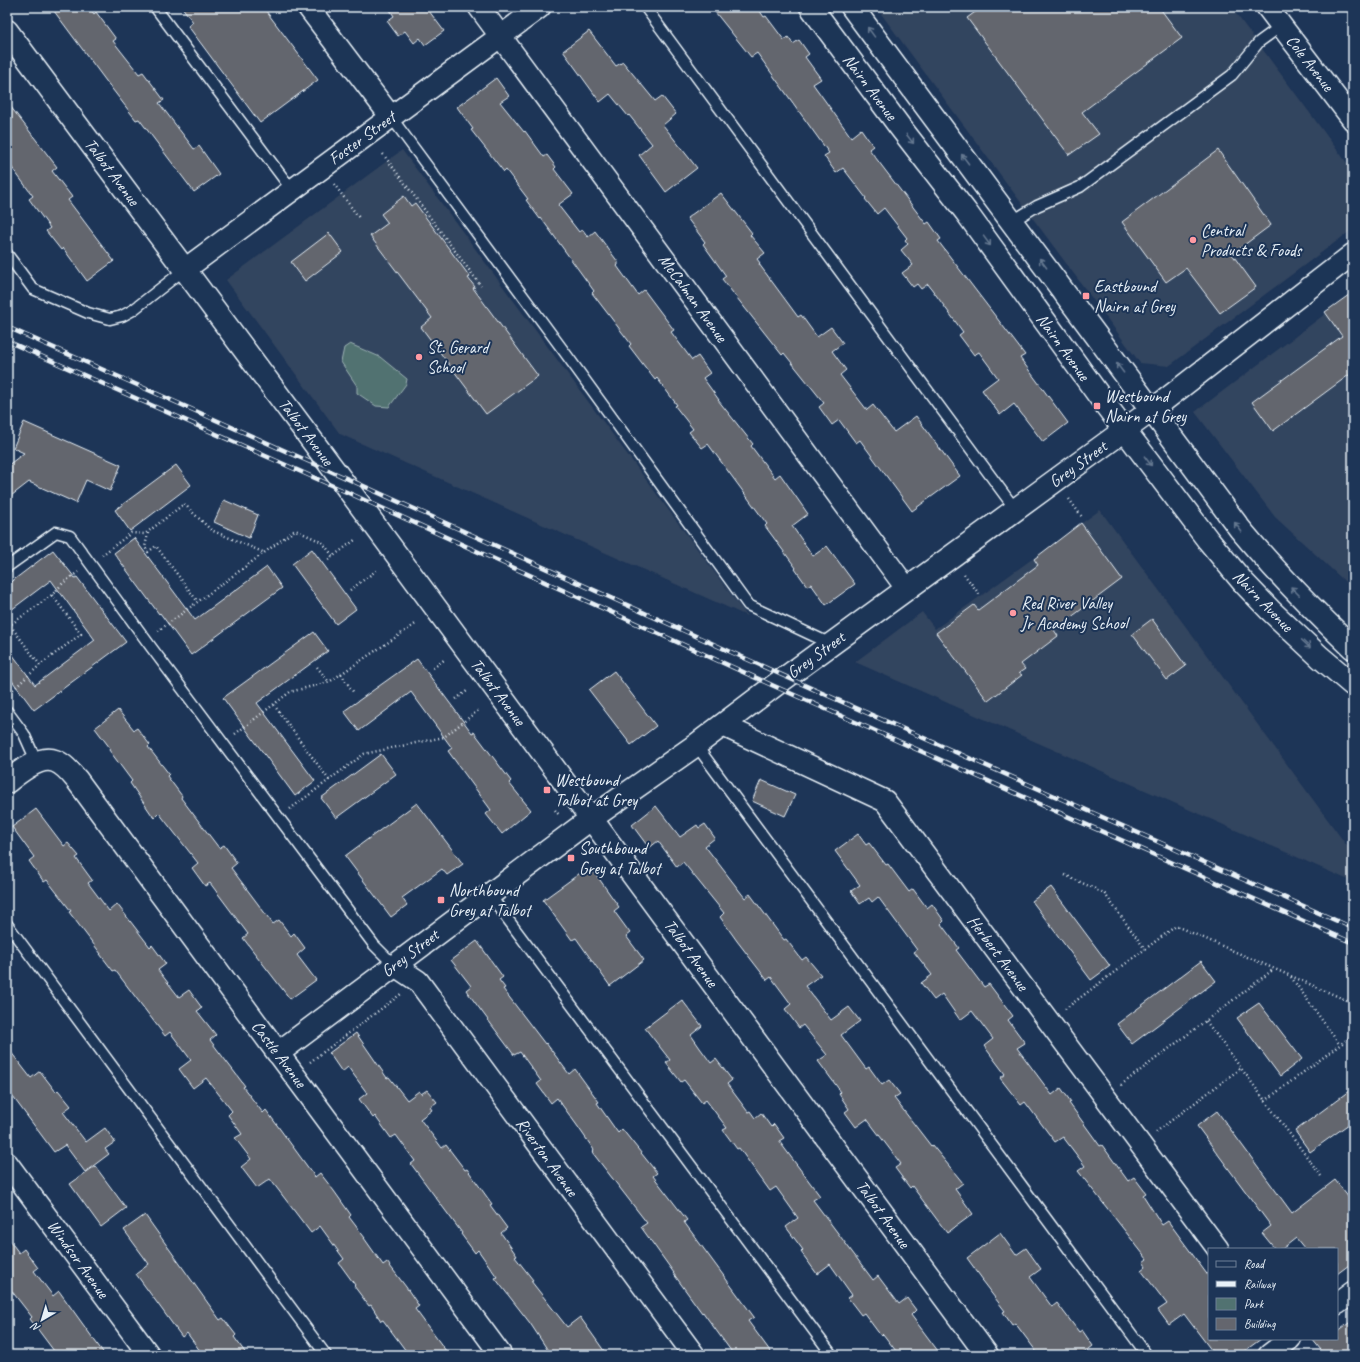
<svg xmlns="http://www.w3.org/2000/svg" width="1360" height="1362" font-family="Caveat,sans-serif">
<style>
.built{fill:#32445e}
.green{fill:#517271;stroke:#9cb2b4}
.building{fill:#64666e;stroke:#e8f1f8}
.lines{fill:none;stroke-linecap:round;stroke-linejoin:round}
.lane-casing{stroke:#e8f1f8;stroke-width:13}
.street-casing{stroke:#e8f1f8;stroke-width:24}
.secondary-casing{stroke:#e8f1f8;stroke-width:25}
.path{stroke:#e8f1f8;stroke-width:2.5;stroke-dasharray:1 3;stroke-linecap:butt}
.lane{stroke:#1d3557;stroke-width:10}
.street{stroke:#1d3557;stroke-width:21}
.secondary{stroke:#1d3557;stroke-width:22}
.rail-casing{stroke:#e8f1f8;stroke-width:4.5}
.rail{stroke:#1d3557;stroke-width:3;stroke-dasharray:9;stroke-linecap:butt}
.oneway{stroke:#64778f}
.poi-dot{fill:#ff9aa2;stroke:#1d3557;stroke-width:1.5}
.labels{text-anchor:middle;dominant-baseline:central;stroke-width:4;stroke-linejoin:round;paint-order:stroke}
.street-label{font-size:17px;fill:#e8f1f8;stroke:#1d3557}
.poi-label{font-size:17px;fill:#e8f1f8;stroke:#1d3557;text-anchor:start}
</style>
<rect width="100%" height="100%" fill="#1d3557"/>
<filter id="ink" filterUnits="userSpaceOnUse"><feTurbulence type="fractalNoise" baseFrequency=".025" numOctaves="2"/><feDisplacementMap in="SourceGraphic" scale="8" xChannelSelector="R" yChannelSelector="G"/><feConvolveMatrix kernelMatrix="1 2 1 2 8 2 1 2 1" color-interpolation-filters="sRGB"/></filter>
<g filter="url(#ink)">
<path class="built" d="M876 7H1231L1353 171V229L1169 366 1140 363Z
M402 150 747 616 340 434 226 280Z
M1353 293V589L1275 517 1195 412Z
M1100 510 1353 854V882L855 662 922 612 935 629Z"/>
<path class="green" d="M350 344 380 357 407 379 406 384 389 407 376 406 357 393V386L341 362 344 348Z"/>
<path class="building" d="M51 7H89L94 14 96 12 116 39 113 41 139 74 143 72 164 100 159 103 194 149 199 146 219 174 194 192 139 119 136 120 106 81Z
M182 7H263L318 80 260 123 188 26 193 22Z
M388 7H426L444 31 425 45 420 38 414 43 405 31 398 36 387 21 394 16Z
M711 7H757L764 17 766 16 784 40 788 37 793 44 799 40 809 54 805 57 821 79 813 84 851 137 861 129 873 146 869 149 926 224 929 222 941 239 938 241 1025 355 1020 358 1068 423 1043 442 1014 404 1000 415 982 390 998 378 979 352 974 355 959 335 963 332 928 284 921 289 917 284 913 287 902 273 913 265 901 250 908 244 905 240 907 238 884 208 877 214 865 199 866 198 843 168 836 173 824 156 829 153 757 53 751 57Z
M982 7H1159L1182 38 1082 112 1099 134 1069 155 967 18Z
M589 31 616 66 623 62 655 101 662 96 676 114 663 125 697 168 666 192 639 155 652 144 629 115 628 116 610 94 600 102 563 51Z
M496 78 509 96 500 102 524 132 525 131 544 157 547 155 556 167 554 169 573 194 558 205 579 232 583 230 588 237 595 231 618 262V265L617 266 638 295 644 290 674 330 671 332 692 360 698 356 710 373 703 378 719 400H718L753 444 751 446 775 478 780 474 808 514 792 526 813 556 827 546 855 584 826 605 811 584 807 586 795 569 796 568 765 526 767 524 708 444 702 448 689 432 693 429 675 406 677 405 657 378 655 380 629 346 631 344 592 293 594 291 541 218 540 219 526 200 528 199 506 170 504 172 471 130 473 129 457 107Z
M7 102 57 167 52 171 72 197 68 200 114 261 87 281 63 248 61 250 46 231 50 228 29 199 33 196 7 161Z
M1218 150 1271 225 1232 254 1256 287 1220 313 1186 268 1166 282 1122 222Z
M721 193 752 233 750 235 765 253 757 259 760 263 759 264 798 317 801 315 817 337 831 327 843 343 832 351 846 370 840 375 867 410 873 405 894 432 916 416 960 476 912 511 860 440 856 443 839 420 832 425 819 407 824 403 784 353 782 355 722 279 726 276 703 244 705 242 687 218Z
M404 196 411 206 415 203 470 277 468 278 475 287 473 288 538 376 486 414 421 327 432 318 370 236 388 223 381 214Z
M329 233 343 252 305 281 291 262Z
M1353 292V372L1273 431 1252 402 1342 336 1325 312Z
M24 422 121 465 110 491 86 480 76 503 29 482 7 499V466L24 453 13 448Z
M176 465 191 485 130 531 115 510Z
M224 500 258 515 249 538 214 522Z
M1081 523 1122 579 1054 630 1058 636 1021 664 1025 669 1019 673 1022 675 988 701 936 633 974 605 978 610 1038 565 1034 559Z
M134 538 195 620 267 567 282 588 191 655 160 613 159 614 114 553Z
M312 549 356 609 336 624 292 564Z
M53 550 75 578 77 577 126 642 34 710 7 674V647L35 685 95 640 51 580 7 613V585Z
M1152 619 1186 666 1167 680 1132 634Z
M314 632 328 651 257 703 315 781 295 796 223 698Z
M417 659 472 733 474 732 511 781 509 783 531 810 502 834 486 814 491 810 448 751 452 748 411 692 359 731 344 711Z
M614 671 656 726 631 745 589 690Z
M118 710 134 730 137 728 150 745 148 747 169 774 167 776 182 796 181 798 219 848 224 845 237 863 231 868 273 924 279 920 291 936 294 933 305 948 297 955 316 980 290 999 243 938 248 934 210 883 205 886 192 868 198 863 159 813 154 818 130 783 132 781 109 750 110 748 95 728Z
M381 754 396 774 336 818 321 798Z
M761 780 795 795 785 816 752 801Z
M417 803 463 864 447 875 442 869 402 898 407 905 391 917 345 856Z
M656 806 680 837 697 825 699 828 705 824 715 838 705 846 745 898 750 894 784 940 786 939 802 960 806 957 821 975 805 986 831 1020 849 1007 860 1021 841 1035 866 1069 869 1067 882 1085 889 1080 900 1094 894 1098 931 1146 932 1145 963 1183 955 1189 973 1214 947 1233 912 1186 910 1188 895 1168 901 1164 867 1119 856 1127 845 1112 849 1109 839 1094 841 1092 818 1061 827 1055 803 1025 799 1028 785 1009 791 1004 771 977 767 980 737 941 720 917 724 913 683 862 677 867 658 841 649 848 632 825Z
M36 809 64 846 68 843 79 856 76 858 92 880 88 883 109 911 117 904 150 947 152 945 166 964 158 970 179 997 189 990 202 1008 197 1011 216 1035 210 1040 245 1086 243 1087 263 1113 266 1110 315 1177 320 1173 334 1191 351 1215 349 1217 365 1238H364L383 1265 387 1262 406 1287 419 1306 415 1309 449 1355H409L383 1320 381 1321 371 1305 369 1306 354 1286 355 1285 339 1263 344 1259 320 1226 311 1233 270 1179 257 1188 241 1167 251 1159 235 1138 242 1134 228 1115 232 1111 206 1078 193 1088 179 1069 191 1060 170 1032 165 1036 115 970 113 971 100 954H101L69 912 71 911 47 880 44 882 29 861 34 857 12 827Z
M858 834 866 845 869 843 886 865 888 864 909 892 913 889 927 908 932 904 944 921 941 924 959 948 956 950 984 987 989 984 1013 1016 1008 1020 1025 1043 1017 1048 1052 1095 1061 1088 1071 1102 1069 1103 1100 1146 1102 1145 1128 1181 1134 1177 1146 1193 1143 1195 1162 1225 1168 1221 1209 1277V1339H1261L1239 1355H1215L1184 1314 1169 1325 1158 1310 1167 1304 1141 1270 1146 1266 1143 1262 1147 1259 1078 1171 1085 1166 1063 1137 1055 1142 1025 1102 1021 1105 1000 1078 1005 1074 984 1046 993 1039 972 1011 960 1020 942 994 934 1000 921 983 932 975 914 952 917 950 878 897 872 902 869 898 860 904 851 891 860 885 835 851Z
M583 871 595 873 619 907 614 911 630 933 626 936 644 960 610 986 576 938 572 940 543 900Z
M1051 887 1110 966 1091 980 1032 901Z
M477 941 503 977 499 980 505 988 503 989 545 1044 546 1043 569 1074 575 1069 599 1102 597 1103 618 1133 622 1129 657 1173 653 1176 687 1220 684 1222 754 1317 748 1321 773 1355H734L705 1315 703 1312 702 1313 673 1273H674L641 1227 647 1223 592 1152 594 1150 576 1124 557 1098 551 1103 537 1084 541 1081 520 1052 514 1055 468 993 466 990 471 986 451 960Z
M1201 961 1216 981 1132 1044 1117 1024Z
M682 1000 702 1026 691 1035 700 1048 711 1063 716 1059 732 1080 727 1084 748 1112 750 1111 755 1118 761 1113 771 1127 774 1124 784 1138 779 1141 820 1196 813 1200 873 1280 878 1276 899 1304 907 1298 916 1310 911 1315 941 1355H899L883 1334 881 1336 864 1313 861 1315 848 1298 852 1295 830 1264 817 1274 801 1252 803 1250 786 1227 798 1218 776 1187 770 1191 739 1148 737 1149 723 1130 727 1128 706 1100 702 1103 684 1080 681 1082 666 1063 670 1060 645 1028Z
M1259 1003 1302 1059 1280 1076 1237 1018Z
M356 1033 387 1078 389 1077 407 1100 419 1091 421 1094 427 1090 437 1102 430 1107 432 1110 420 1119 442 1148 446 1145 465 1170 467 1169 492 1204 490 1205 507 1228 501 1233 517 1256 515 1257 533 1280 531 1281 567 1327 580 1317 607 1355H551L530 1323 495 1278 497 1277 478 1250 475 1253 461 1234 462 1233 411 1164 415 1161 396 1135 391 1138 375 1116 373 1118 359 1099 367 1093 348 1067 342 1072 329 1053Z
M7 1047 31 1078 40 1071 56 1092 58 1090 71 1106 63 1112 86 1142 105 1128 115 1142 105 1149 109 1154 85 1172 65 1145 54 1152 7 1089Z
M1353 1088V1121L1310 1152 1295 1131Z
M1217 1111 1292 1213 1335 1180 1353 1203V1262L1337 1274V1249H1305L1296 1238 1282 1249H1275L1262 1233 1271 1226 1197 1126Z
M95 1166 126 1208 101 1227 70 1184Z
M145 1215 220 1320 223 1318 236 1335 234 1337 247 1355H203L187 1333 182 1337 136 1274 149 1264 124 1230Z
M1000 1233 1016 1255 1026 1248 1041 1269 1030 1277 1052 1307 1057 1303 1079 1332 1082 1330 1093 1346 1081 1355H1039L1015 1323 1012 1325 1003 1312 1005 1311 982 1281 983 1280 967 1258Z
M7 1237 19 1253 24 1249 38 1268 34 1271 53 1296 59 1291 105 1355H57L30 1319 32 1317 7 1285Z
M1353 1320V1355H1325L1312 1339H1337V1332Z"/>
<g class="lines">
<g class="lane-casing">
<path id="lane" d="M155 7 292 190
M645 7 1015 509
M391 117 563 350 748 605 831 644
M1011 222 1037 206 1080 187 1232 75 1259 42 1281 26
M7 254 33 289 88 313 110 319 122 316 133 310 184 270
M7 567 56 532 70 536 151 647 374 945 394 965
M7 711 24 734 37 763
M696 745 1147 1355
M489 894 832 1355
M7 924 326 1355"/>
</g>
<g class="street-casing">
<path id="street" d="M308 7 391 117
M479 7 907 589
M1267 7 1353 120
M184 270 540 7
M1152 410 1353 254
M722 725 885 801 1218 1249
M394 965 418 981 694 1355
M278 1053 501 1355
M7 1163 149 1355
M1337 1304 1353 1292
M1269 1355 1290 1339"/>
</g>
<g class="secondary-casing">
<path id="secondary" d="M811 7 900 127 966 212 1105 404 1208 540 1243 582 1270 610 1320 657 1353 685
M852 7 1240 529C1275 571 1313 610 1353 648
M7 31 337 474 987 1355
M7 782C18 773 40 755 55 761 64 764 71 773 77 780L278 1053 592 818 696 745 774 686 1152 410"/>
</g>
<path class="path" d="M383 154 481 286
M334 184 360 219
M1069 499 1082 517
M148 533 145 547 148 552 156 546 198 602
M102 555 131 533 145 534 184 504 211 530 265 553
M328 560 355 540
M964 574 979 594
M350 590 377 570
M52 595 81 634 40 665 10 625 52 595 63 583 78 572
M158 631 295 530 322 542 333 556
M317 667 329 682
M433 668 444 660
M341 674 354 693
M7 695 40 665
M456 699 467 691
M274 705 329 780
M235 734 290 692 329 682 417 623
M596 780 600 786
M290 809 364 754 444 737 480 709
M555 810 560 816
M583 849 587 855
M1065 875 1104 893 1145 949
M1291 977 1340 1045
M1065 1009 1176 926 1353 1003
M1206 1021 1321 1176
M310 1062 401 994
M1121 1085 1274 969
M1265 1101 1353 1035
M1156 1132 1241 1068"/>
<use href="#lane" class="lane"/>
<use href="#street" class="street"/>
<use href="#secondary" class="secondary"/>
<g class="rail-casing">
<path id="rail" d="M7 327 337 474 813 689 1353 928
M7 341 351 494 774 686 1353 943"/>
</g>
<use href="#rail" class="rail"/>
</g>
<defs><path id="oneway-shaft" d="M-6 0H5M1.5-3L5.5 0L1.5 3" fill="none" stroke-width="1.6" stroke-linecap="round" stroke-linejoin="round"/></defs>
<g class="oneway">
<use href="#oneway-shaft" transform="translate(871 32) rotate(-126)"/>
<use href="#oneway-shaft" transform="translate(910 139) rotate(52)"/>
<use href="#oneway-shaft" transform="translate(965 159) rotate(-127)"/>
<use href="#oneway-shaft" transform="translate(987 241) rotate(54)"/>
<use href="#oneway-shaft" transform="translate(1043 263) rotate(-127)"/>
<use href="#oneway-shaft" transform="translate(1120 368) rotate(-127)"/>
<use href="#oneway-shaft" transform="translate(1148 461) rotate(53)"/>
<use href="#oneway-shaft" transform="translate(1238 527) rotate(-127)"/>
<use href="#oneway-shaft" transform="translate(1295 591) rotate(-135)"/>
<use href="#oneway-shaft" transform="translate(1306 644) rotate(43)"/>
</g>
</g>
<g class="poi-dot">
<circle cx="1193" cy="240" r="4"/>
<rect x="1082" y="292" width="8" height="8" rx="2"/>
<circle cx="419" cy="357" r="4"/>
<rect x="1093" y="402" width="8" height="8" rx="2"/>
<circle cx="1013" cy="613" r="4"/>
<rect x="543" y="786" width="8" height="8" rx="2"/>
<rect x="567" y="854" width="8" height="8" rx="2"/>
<rect x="437" y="896" width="8" height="8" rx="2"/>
</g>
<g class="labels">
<g class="street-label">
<text transform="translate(1310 63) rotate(52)">Cole Avenue</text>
<text transform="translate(870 87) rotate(53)">Nairn Avenue</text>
<text transform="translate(362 138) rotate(-36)">Foster Street</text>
<text transform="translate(112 172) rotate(53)">Talbot Avenue</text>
<text transform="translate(693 298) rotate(54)">McCalman Avenue</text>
<text transform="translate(1063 347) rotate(54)">Nairn Avenue</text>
<text transform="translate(306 432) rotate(53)">Talbot Avenue</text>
<text transform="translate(1078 464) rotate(-36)">Grey Street</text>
<text transform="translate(1263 601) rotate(46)">Nairn Avenue</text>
<text transform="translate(816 655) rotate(-36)">Grey Street</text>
<text transform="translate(498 692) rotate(53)">Talbot Avenue</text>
<text transform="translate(410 953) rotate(-37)">Grey Street</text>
<text transform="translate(691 953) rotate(54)">Talbot Avenue</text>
<text transform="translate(998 953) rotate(53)">Herbert Avenue</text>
<text transform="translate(279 1054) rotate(53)">Castle Avenue</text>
<text transform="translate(547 1157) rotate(54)">Riverton Avenue</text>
<text transform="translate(883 1214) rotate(54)">Talbot Avenue</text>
<text transform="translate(78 1259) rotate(54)">Windsor Avenue</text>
</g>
<g class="poi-label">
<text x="1201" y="230">Central<tspan x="1201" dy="20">Products &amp; Foods</tspan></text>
<text x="1094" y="286">Eastbound<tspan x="1094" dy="20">Nairn at Grey</tspan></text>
<text x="427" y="347">St. Gerard<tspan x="427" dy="20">School</tspan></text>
<text x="1105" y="396">Westbound<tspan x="1105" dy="20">Nairn at Grey</tspan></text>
<text x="1021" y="603">Red River Valley<tspan x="1021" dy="20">Jr Academy School</tspan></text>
<text x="555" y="780">Westbound<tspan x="555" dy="20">Talbot at Grey</tspan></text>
<text x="579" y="848">Southbound<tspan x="579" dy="20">Grey at Talbot</tspan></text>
<text x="449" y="890">Northbound<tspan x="449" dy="20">Grey at Talbot</tspan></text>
</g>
</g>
<rect width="1360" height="1362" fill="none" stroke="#1d3557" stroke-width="24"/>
<rect x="12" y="12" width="1336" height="1338" fill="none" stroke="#e8f1f8" stroke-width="1.5" filter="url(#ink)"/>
<rect x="1208" y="1248" width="130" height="92" fill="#1d3557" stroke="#6e8097"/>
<rect x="1216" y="1261" width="20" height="6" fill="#1d3557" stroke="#6e8097"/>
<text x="1244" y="1268" font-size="12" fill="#e8f1f8">Road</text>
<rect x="1216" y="1281" width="20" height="6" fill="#e8f1f8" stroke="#6e8097"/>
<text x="1244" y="1288" font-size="12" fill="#e8f1f8">Railway</text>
<rect x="1216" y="1298" width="20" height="12" fill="#517271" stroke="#6e8097"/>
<text x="1244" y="1308" font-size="12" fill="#e8f1f8">Park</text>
<rect x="1216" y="1318" width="20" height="12" fill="#64666e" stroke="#6e8097"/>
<text x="1244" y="1328" font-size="12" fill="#e8f1f8">Building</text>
<g transform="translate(42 1320) rotate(218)" stroke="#1d3557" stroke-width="3" paint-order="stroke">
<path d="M0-3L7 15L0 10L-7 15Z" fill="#e8f1f8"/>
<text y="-6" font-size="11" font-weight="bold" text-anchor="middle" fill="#e8f1f8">N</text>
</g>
</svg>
